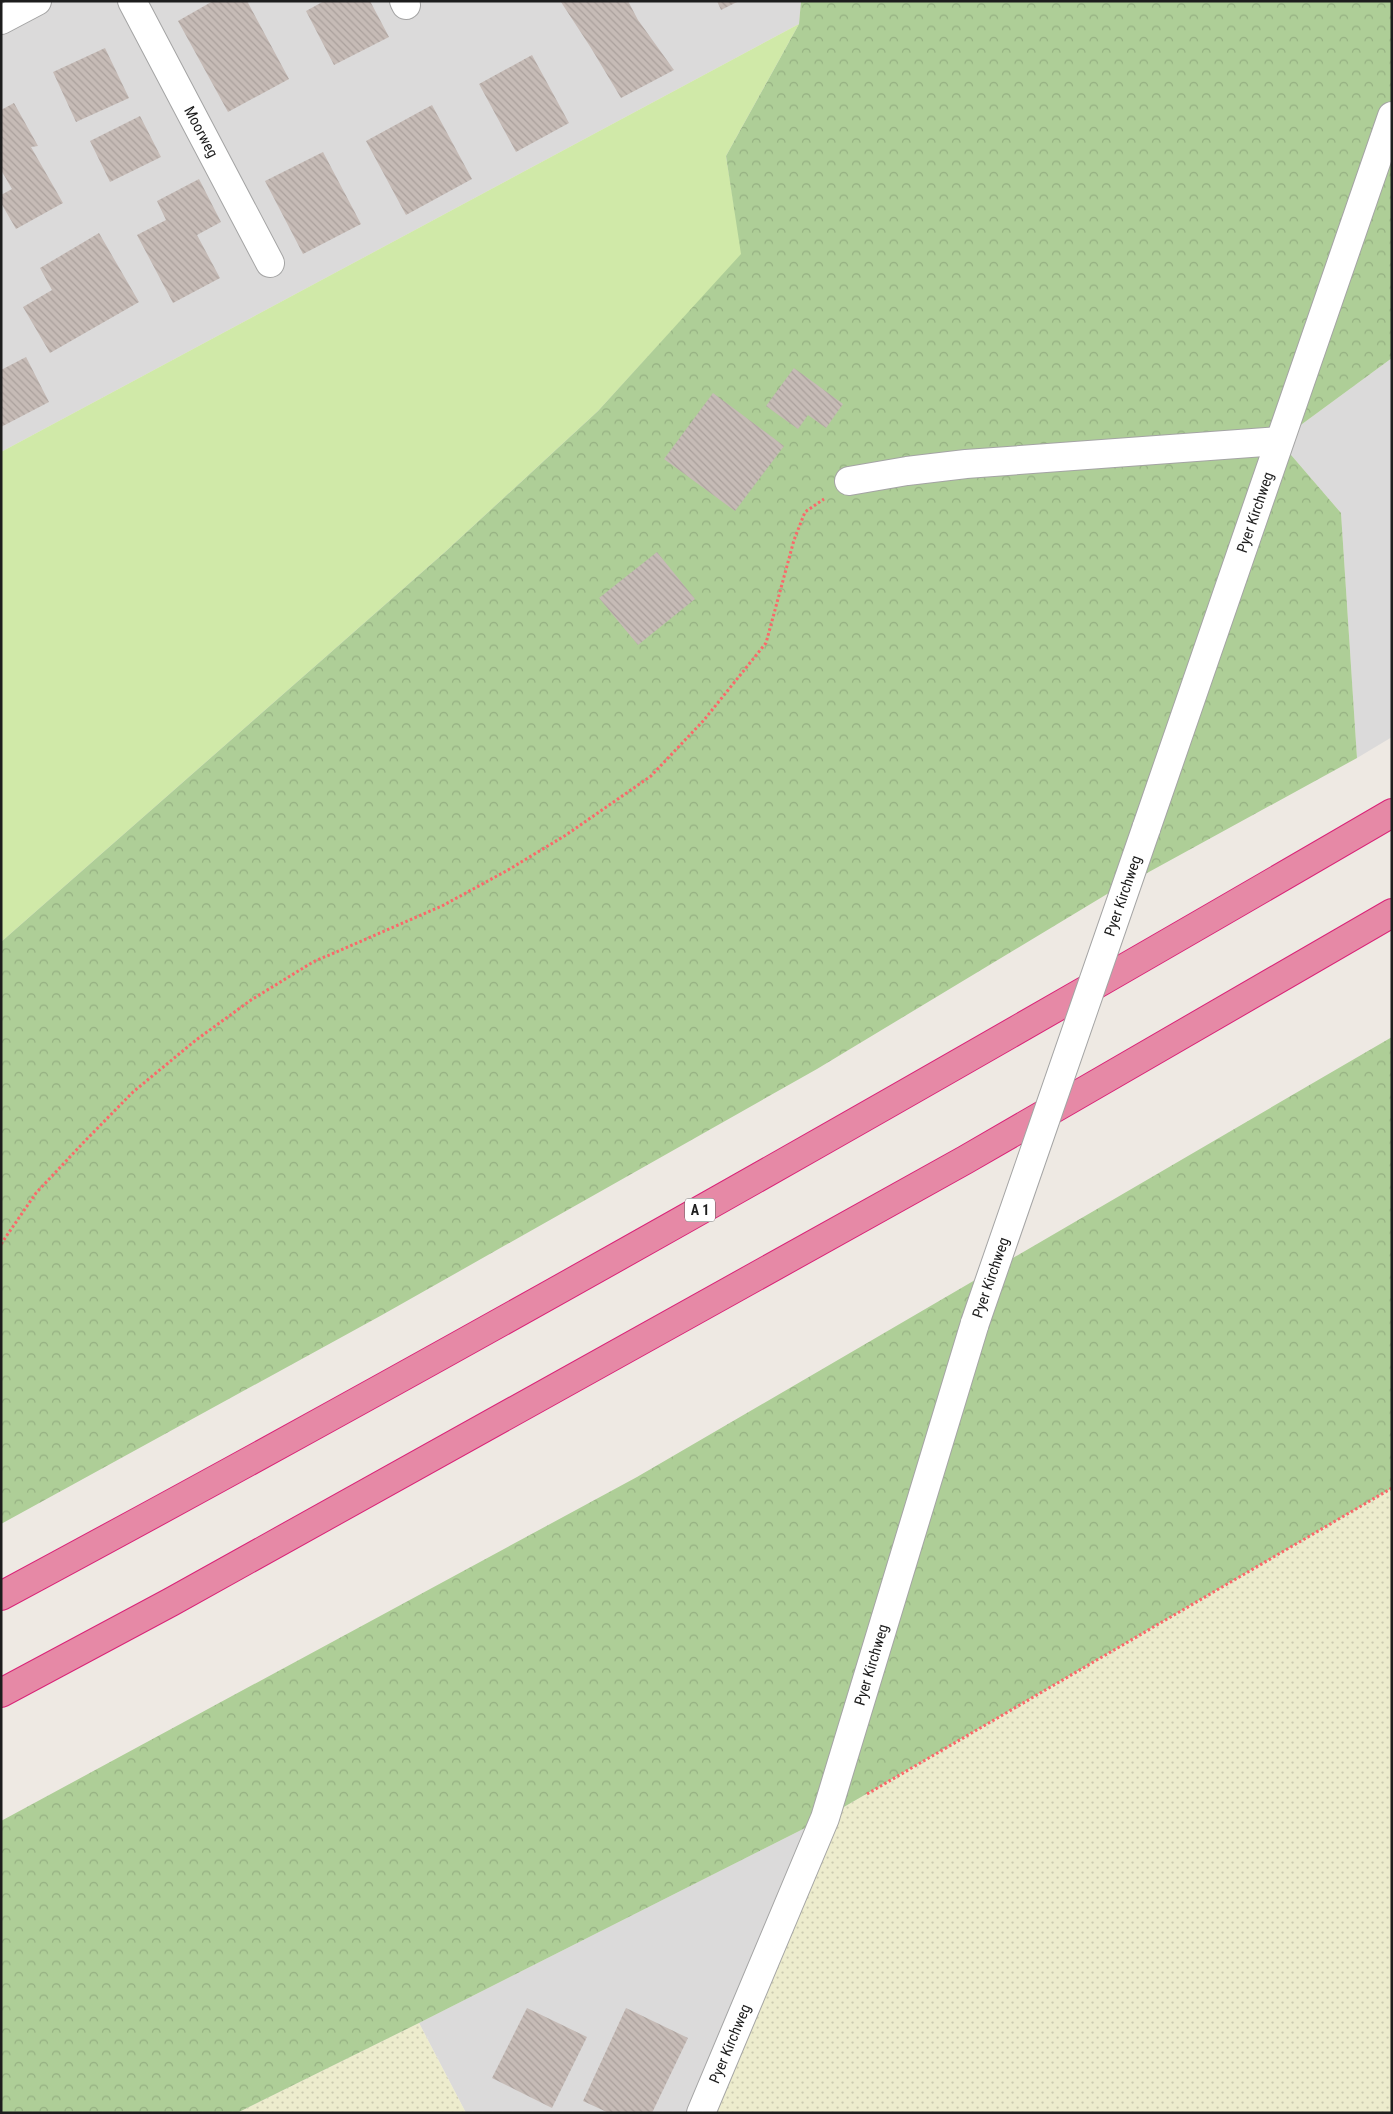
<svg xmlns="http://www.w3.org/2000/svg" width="1393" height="2114" font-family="'Roboto Condensed',sans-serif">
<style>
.residential{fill:#dbdada}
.farmland{fill:url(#farmland-dots)}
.grass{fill:#d0e9a8}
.forest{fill:url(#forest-crowns)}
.building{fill:url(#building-back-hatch)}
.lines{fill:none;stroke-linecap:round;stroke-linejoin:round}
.minor-casing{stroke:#a4a4a4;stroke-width:30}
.motorway-casing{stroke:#d92377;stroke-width:30}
.path{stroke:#fa686a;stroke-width:3;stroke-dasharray:2.5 2.5;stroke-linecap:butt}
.minor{stroke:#fff;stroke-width:28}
.motorway{stroke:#e689a6;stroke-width:28}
.minor-bridge-casing{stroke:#a4a4a4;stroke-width:30;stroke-linecap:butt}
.minor-bridge{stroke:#fff;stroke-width:28}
.labels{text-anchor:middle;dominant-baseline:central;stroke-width:4.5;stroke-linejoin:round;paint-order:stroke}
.shield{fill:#fff;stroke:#616161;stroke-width:1}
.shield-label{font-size:14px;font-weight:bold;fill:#1d1d1d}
.street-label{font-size:15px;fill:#1d1d1d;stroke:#fff}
</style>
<defs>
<pattern id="farmland-dots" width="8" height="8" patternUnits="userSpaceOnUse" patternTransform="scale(1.25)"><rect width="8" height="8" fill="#edeccd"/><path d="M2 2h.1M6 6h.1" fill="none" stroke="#cbcab0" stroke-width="1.8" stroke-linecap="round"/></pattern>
<pattern id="forest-crowns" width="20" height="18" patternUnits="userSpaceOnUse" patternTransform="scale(1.25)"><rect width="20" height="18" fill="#aece97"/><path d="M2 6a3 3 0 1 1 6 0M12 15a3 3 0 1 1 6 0" fill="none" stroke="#95b082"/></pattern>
<pattern id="building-back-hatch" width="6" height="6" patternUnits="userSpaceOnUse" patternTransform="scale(1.25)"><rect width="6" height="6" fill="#c6bbb6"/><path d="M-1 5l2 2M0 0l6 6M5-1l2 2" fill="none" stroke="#aaa09c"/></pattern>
</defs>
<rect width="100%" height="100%" fill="#eee9e3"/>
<path class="residential" d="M1 1H801L799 24 1 452Z
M1392 358V737L1357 758 1341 513 1279 441Z
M825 1818 701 2113H466L419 2023Z"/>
<path class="farmland" d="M1392 1488V2113H701L825 1818Z
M419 2023 466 2113H237Z"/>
<path class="grass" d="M799 24 726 156 742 254 598 411 445 552 1 942V452Z"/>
<path class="forest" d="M801 1H1392V358L1279 441 1341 513 1357 758 1127 884V882L817 1069 382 1315 1 1524V942L445 552 598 411 741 254 726 156 799 24Z
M1392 1037V1488L825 1818 419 2023 237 2113H1V1821L637 1477Z"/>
<path class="building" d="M213 1H247L289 79 228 112 178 21Z
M324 1H370L389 37 334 65 306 11Z
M563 1H628L638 20 674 70 621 98 591 48 561 2Z
M717 1H739L721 10Z
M105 48 129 98 76 122 53 72Z
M532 55 569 123 516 152 479 84Z
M14 103 38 146 31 147 63 203 16 229 1 203V195L12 189 1 170V110Z
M432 105 472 179 406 215 366 141Z
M140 116 161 157 110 182 90 141Z
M323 152 361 224 303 254 265 181Z
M199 179 221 222 197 235 220 278 173 303 137 235 166 220 157 201Z
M99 233 139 302 50 353 23 307 52 290 40 268Z
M26 357 49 402 1 427V370Z
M794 368 843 404 826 428 808 415 798 429 766 406Z
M713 393 784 446 735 511 664 459Z
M657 552 695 599 638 645 599 598Z
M527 2008 587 2037 552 2108 492 2078Z
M626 2008 688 2038 652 2113H609L583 2101Z"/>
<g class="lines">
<g class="minor-casing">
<g id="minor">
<path id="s1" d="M132 1 270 263"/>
<path d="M404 1 406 5"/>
<path d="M1 20 37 1"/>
<path d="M849 481 907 471 966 464 1279 441"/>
<path id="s2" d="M1146 829 1392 116"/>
<path id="s3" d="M701 2113 825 1818 975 1323"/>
</g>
</g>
<g class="motorway-casing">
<path id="motorway" d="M1 1596C470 1344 932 1081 1392 813
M1 1693 171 1602 965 1160 1392 913"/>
</g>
<path class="path" d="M1 1244 36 1193 83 1143 133 1092 196 1040 251 1000 313 962 442 906 508 870 566 835 651 776 704 720 766 643 794 540 805 512 824 499
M867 1794 1392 1488"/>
<use href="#minor" class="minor"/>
<use href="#motorway" class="motorway"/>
<g class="minor-bridge-casing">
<g id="minor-bridge">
<path id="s4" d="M975 1323 1146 829"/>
</g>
</g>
<use href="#minor-bridge" class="minor-bridge"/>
</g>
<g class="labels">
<rect class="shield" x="685" y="1198.5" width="30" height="23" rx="4"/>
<g class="shield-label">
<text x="700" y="1210">A 1</text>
</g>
<g class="street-label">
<text stroke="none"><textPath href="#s1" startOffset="148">Moorweg</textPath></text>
<text stroke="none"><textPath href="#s2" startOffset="335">Pyer Kirchweg</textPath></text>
<text stroke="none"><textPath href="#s4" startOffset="452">Pyer Kirchweg</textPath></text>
<text stroke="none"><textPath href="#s4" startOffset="48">Pyer Kirchweg</textPath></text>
<text stroke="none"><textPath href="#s3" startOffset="480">Pyer Kirchweg</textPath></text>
<text stroke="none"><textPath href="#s3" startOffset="75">Pyer Kirchweg</textPath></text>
</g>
</g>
<rect width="1393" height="2114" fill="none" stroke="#1d1d1d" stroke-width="5"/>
</svg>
